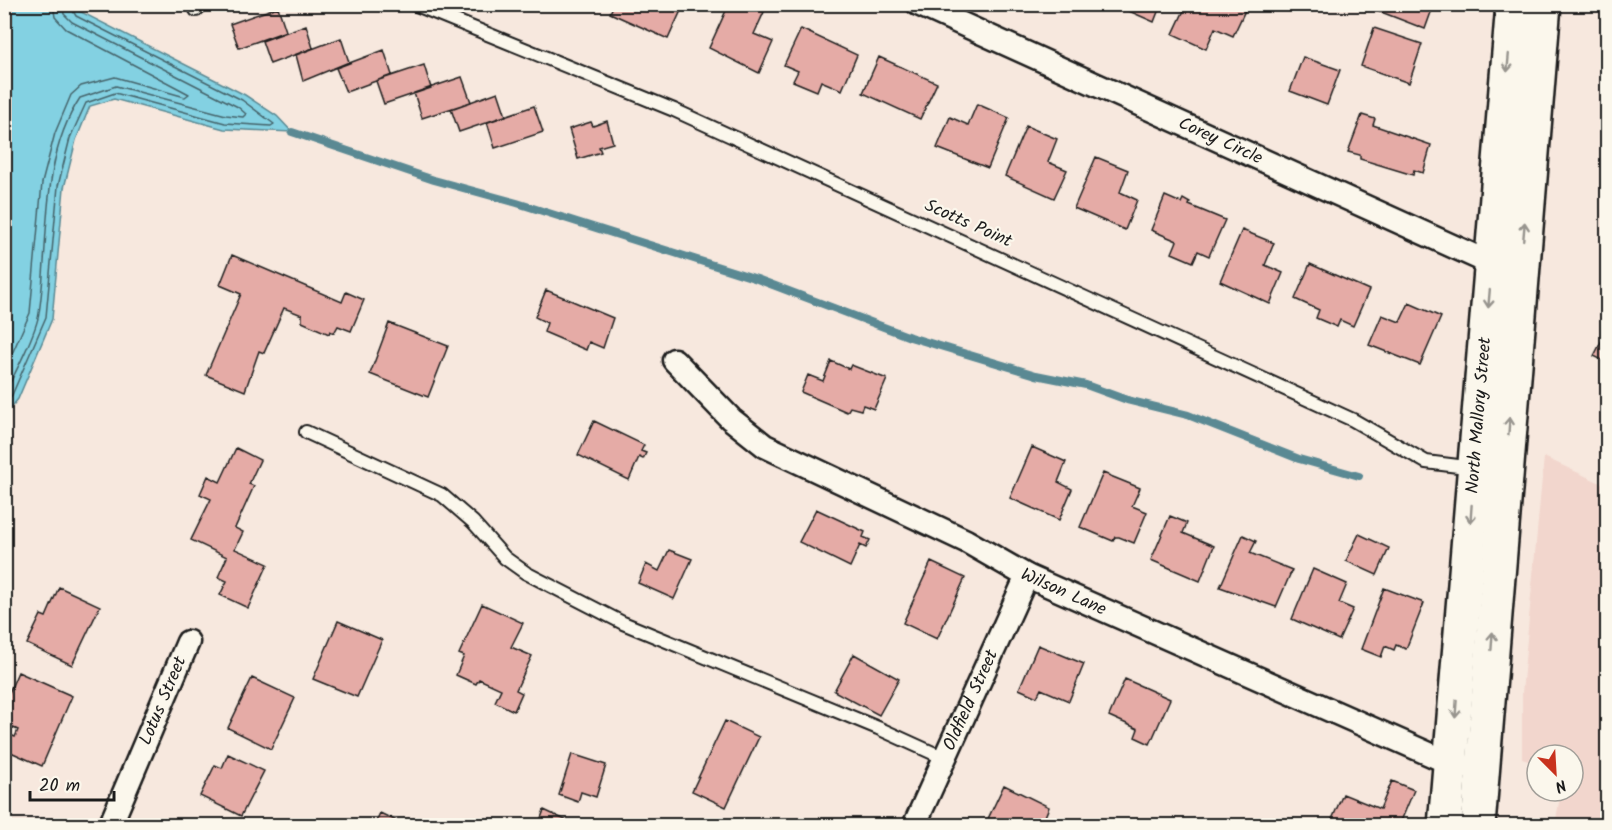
<svg xmlns="http://www.w3.org/2000/svg" width="1612" height="830" font-family="Kalam,sans-serif">
<style>
.built{fill:#f2d6cd}
.water{fill:#83d1e2;stroke:#5a8993;stroke-width:1.5}
.lines{fill:none;stroke-linecap:round;stroke-linejoin:round}
.shore{stroke:#45646b;stroke-width:1.5}
.stream{stroke:#5a8993;stroke-width:8}
.building{fill:#e5aba6;stroke:#1c1c1c;stroke-width:1.5}
.service-casing{stroke:#1c1c1c;stroke-width:16}
.minor-casing{stroke:#1c1c1c;stroke-width:27}
.secondary-casing{stroke:#1c1c1c;stroke-width:38}
.service{stroke:#fbf7ec;stroke-width:12}
.minor{stroke:#fbf7ec;stroke-width:22}
.secondary{stroke:#fbf7ec;stroke-width:33}
.oneway{stroke:#97948e}
.labels{text-anchor:middle;dominant-baseline:central;stroke-width:4.5;stroke-linejoin:round;paint-order:stroke}
.street-label{font-size:18px;fill:#1c1c1c;stroke:#fbf7ec}
</style>
<rect width="100%" height="100%" fill="#f7e8de"/>
<filter id="ink" filterUnits="userSpaceOnUse"><feTurbulence type="fractalNoise" baseFrequency=".0167" numOctaves="2"/><feDisplacementMap in="SourceGraphic" scale="12" xChannelSelector="R" yChannelSelector="G"/><feConvolveMatrix kernelMatrix="1 2 1 2 8 2 1 2 1" color-interpolation-filters="sRGB"/></filter>
<g filter="url(#ink)">
<path class="built" d="M1544 457 1607 486V825H1555L1561 791H1573V755H1537V764L1522 759V693Z"/>
<path class="water" d="M5 4 73 5 79 11 245 95 277 116 292 132 224 129 114 99 90 106 76 140 64 188 52 319 18 399 5 415Z"/>
<g class="lines">
<path class="shore" d="M4 372 30 313 42 183 55 133 71 95 81 86 115 77 185 97 189 94 66 29 55 17 53 4
M4 393C14 377 37 330 39 313 50 243 39 160 80 98L116 86 226 115 243 117 246 114 238 107 72 22 64 14 62 4
M4 405 12 395 46 317 58 186 70 138 86 103 115 93 225 123 271 126 274 124 242 100 76 16 69 4"/>
<path class="stream" d="M292 132 434 180 517 203 757 279 910 337 1036 375 1086 385 1127 400 1188 415 1299 459 1359 476"/>
</g>
<path class="building" d="M614 4H684L668 39 610 13Z
M729 4H747L764 12 754 34 773 42 759 73 709 48Z
M1113 4H1161L1154 22Z
M1187 4H1243L1247 6 1233 36 1215 28 1206 49 1173 34Z
M1378 4H1434L1425 29 1376 10Z
M278 7 286 31 239 48 230 24Z
M306 25 313 48 270 64 262 41Z
M1374 28 1422 44 1409 83 1361 66Z
M801 29 857 55 842 90 821 81 817 91 793 81 798 71 784 65Z
M341 38 349 62 303 81 296 55Z
M384 50 392 75 346 92 336 68Z
M879 57 937 83 920 119 863 93Z
M1303 57 1340 70 1327 105 1290 91Z
M424 65 431 88 384 104 376 81Z
M462 77 471 102 422 118 414 93Z
M498 92 506 116 459 132 451 109Z
M977 104 1009 118 988 168 937 148 950 117 968 125Z
M534 106 543 132 495 148 487 122Z
M1362 115 1375 119 1373 125 1431 145 1423 173 1414 170 1413 175 1360 159V155L1348 152Z
M607 121 613 143 599 147 601 152 578 159 569 129 591 122 593 126Z
M1026 126 1057 139 1048 162 1067 170 1054 198 1005 176Z
M1096 157 1128 170 1120 192 1137 200 1125 230 1074 208Z
M1165 196 1181 203 1183 199 1190 203 1189 205 1225 220 1209 256 1198 251 1193 262 1172 253 1177 241 1151 230Z
M1242 230 1274 243 1265 265 1283 273 1270 304 1220 281Z
M232 255 342 302 346 292 364 300 351 331 338 326 334 333 330 331 329 334 302 322V315L284 308 264 353 259 351 245 391 206 375 241 294 220 285Z
M1310 264 1369 290 1353 326 1340 320 1337 327 1316 318 1319 310 1295 299Z
M546 290 613 318 603 348 589 342 586 350 544 332 547 323 535 317Z
M1409 303 1441 317 1420 365 1369 345 1382 315 1400 322Z
M389 323 448 346 428 397 370 374Z
M1608 328V363L1594 356Z
M831 361 849 369 851 365 887 379 874 409 863 405 861 410 850 407 847 412 801 392 808 375 823 381Z
M594 421 644 445 641 451 646 453 643 459 639 457 629 480 578 455Z
M1032 447 1066 462 1058 482 1072 489 1059 520 1010 498Z
M236 448 260 460 249 484 254 486 235 528 243 532 235 549 268 564 248 608 220 595 227 581 218 577 227 557 191 540 211 499 200 494 208 476 220 482Z
M1103 473 1140 488 1132 506 1147 512 1134 543 1119 537H1115L1113 541 1080 527Z
M816 509 865 532 863 537 870 540 866 548 860 545 850 567 799 542Z
M1170 516 1187 523 1183 533 1214 546 1200 581 1151 560Z
M1359 534 1389 548 1377 575 1346 561Z
M1243 535 1256 541 1250 553 1292 570 1276 607 1220 587Z
M669 550 692 559 674 599 638 583 646 564 659 571Z
M931 562 965 578 937 639 903 623Z
M1313 569 1347 584 1339 603 1353 609 1339 640 1292 619Z
M59 587 100 606 72 665 27 644 41 615 46 617Z
M1384 588 1424 603 1406 649 1396 645 1394 650 1385 646 1381 657 1361 649Z
M482 604 523 623 511 647 532 656 516 690 522 693 514 711 495 702 501 689 479 679 476 684 456 675 464 656 459 654Z
M338 621 382 640 357 697 313 679Z
M1038 645 1084 664 1069 701 1041 689 1037 697 1019 689Z
M854 654 899 679 879 715 834 691Z
M18 672 72 696 42 766 4 749 8 734 15 737 18 730 4 724V704Z
M252 678 295 698 271 749 228 728Z
M1125 679 1170 699 1150 744 1135 737 1138 729 1109 716Z
M725 721 759 737 726 807 692 791Z
M228 754 264 771 241 816 200 796 215 765 222 768Z
M572 754 606 765 596 797 581 792 578 802 559 795Z
M1392 781 1414 790 1399 826 1330 824 1343 794 1380 809Z
M1004 785 1049 807 1041 826H991L986 823Z
M544 810 574 824 573 826H538Z
M380 813 403 824V826H374Z"/>
<g class="lines">
<g class="service-casing">
<path id="service" d="M414 4 674 110 1353 420 1426 462 1474 468
M196 10 202 4
M306 432 442 495 473 522 505 558 526 573 623 623 878 728 944 758"/>
</g>
<g class="minor-casing">
<g id="minor">
<path id="s1" d="M918 4 1503 269"/>
<path id="s2" d="M674 360 731 419 765 446 966 541 1027 576 1461 768"/>
<path id="s3" d="M110 826 188 642"/>
<path id="s4" d="M914 826 1027 576"/>
</g>
</g>
<g class="secondary-casing">
<g id="secondary">
<path id="s5" d="M1445 826 1513 4"/>
<path d="M1478 826 1544 4"/>
</g>
</g>
<use href="#service" class="service"/>
<use href="#minor" class="minor"/>
<use href="#secondary" class="secondary"/>
</g>
<defs><path id="oneway-shaft" d="M-6 0H5M1.5-3L5.5 0L1.5 3" fill="none" stroke-width="1.6" stroke-linecap="round" stroke-linejoin="round" transform="scale(1.5)"/></defs>
<g class="oneway">
<use href="#oneway-shaft" transform="translate(1508 63) rotate(95)"/>
<use href="#oneway-shaft" transform="translate(1524 231) rotate(-85)"/>
<use href="#oneway-shaft" transform="translate(1489 299) rotate(95)"/>
<use href="#oneway-shaft" transform="translate(1509 426) rotate(-86)"/>
<use href="#oneway-shaft" transform="translate(1471 514) rotate(94)"/>
<use href="#oneway-shaft" transform="translate(1492 641) rotate(-86)"/>
<use href="#oneway-shaft" transform="translate(1456 709) rotate(94)"/>
</g>
</g>
<g class="labels">
<g class="street-label">
<text stroke="none"><textPath href="#s1" startOffset="332">Corey Circle</textPath></text>
<text transform="translate(968 224) rotate(24)">Scotts Point</text>
<text stroke="none"><textPath href="#s5" startOffset="412">North Mallory Street</textPath></text>
<text stroke="none"><textPath href="#s2" startOffset="458">Wilson Lane</textPath></text>
<text stroke="none"><textPath href="#s3" startOffset="136">Lotus Street</textPath></text>
<text stroke="none"><textPath href="#s4" startOffset="138">Oldfield Street</textPath></text>
</g>
</g>
<rect width="1612" height="830" fill="none" stroke="#fbf7ec" stroke-width="24"/>
<rect x="12" y="12" width="1588" height="806" fill="none" stroke="#1c1c1c" stroke-width="2" filter="url(#ink)"/>
<g transform="translate(1555 773) rotate(156)"><circle r="28" fill="#fbf7ec" stroke="#a29f99" stroke-width="1.5"/>
<path d="M0-4.5L10 22L0 15L-10 22Z" fill="#c8321e"/>
<text y="-9" font-size="16" font-weight="bold" text-anchor="middle" fill="#1c1c1c">N</text>
</g>
<path d="M30 791v9h84v-9" fill="none" stroke="#1c1c1c" stroke-width="3"/>
<text x="39" y="791" font-size="18" fill="#1c1c1c" stroke="#fbf7ec" stroke-width="4.5" paint-order="stroke">20 m</text>
</svg>
